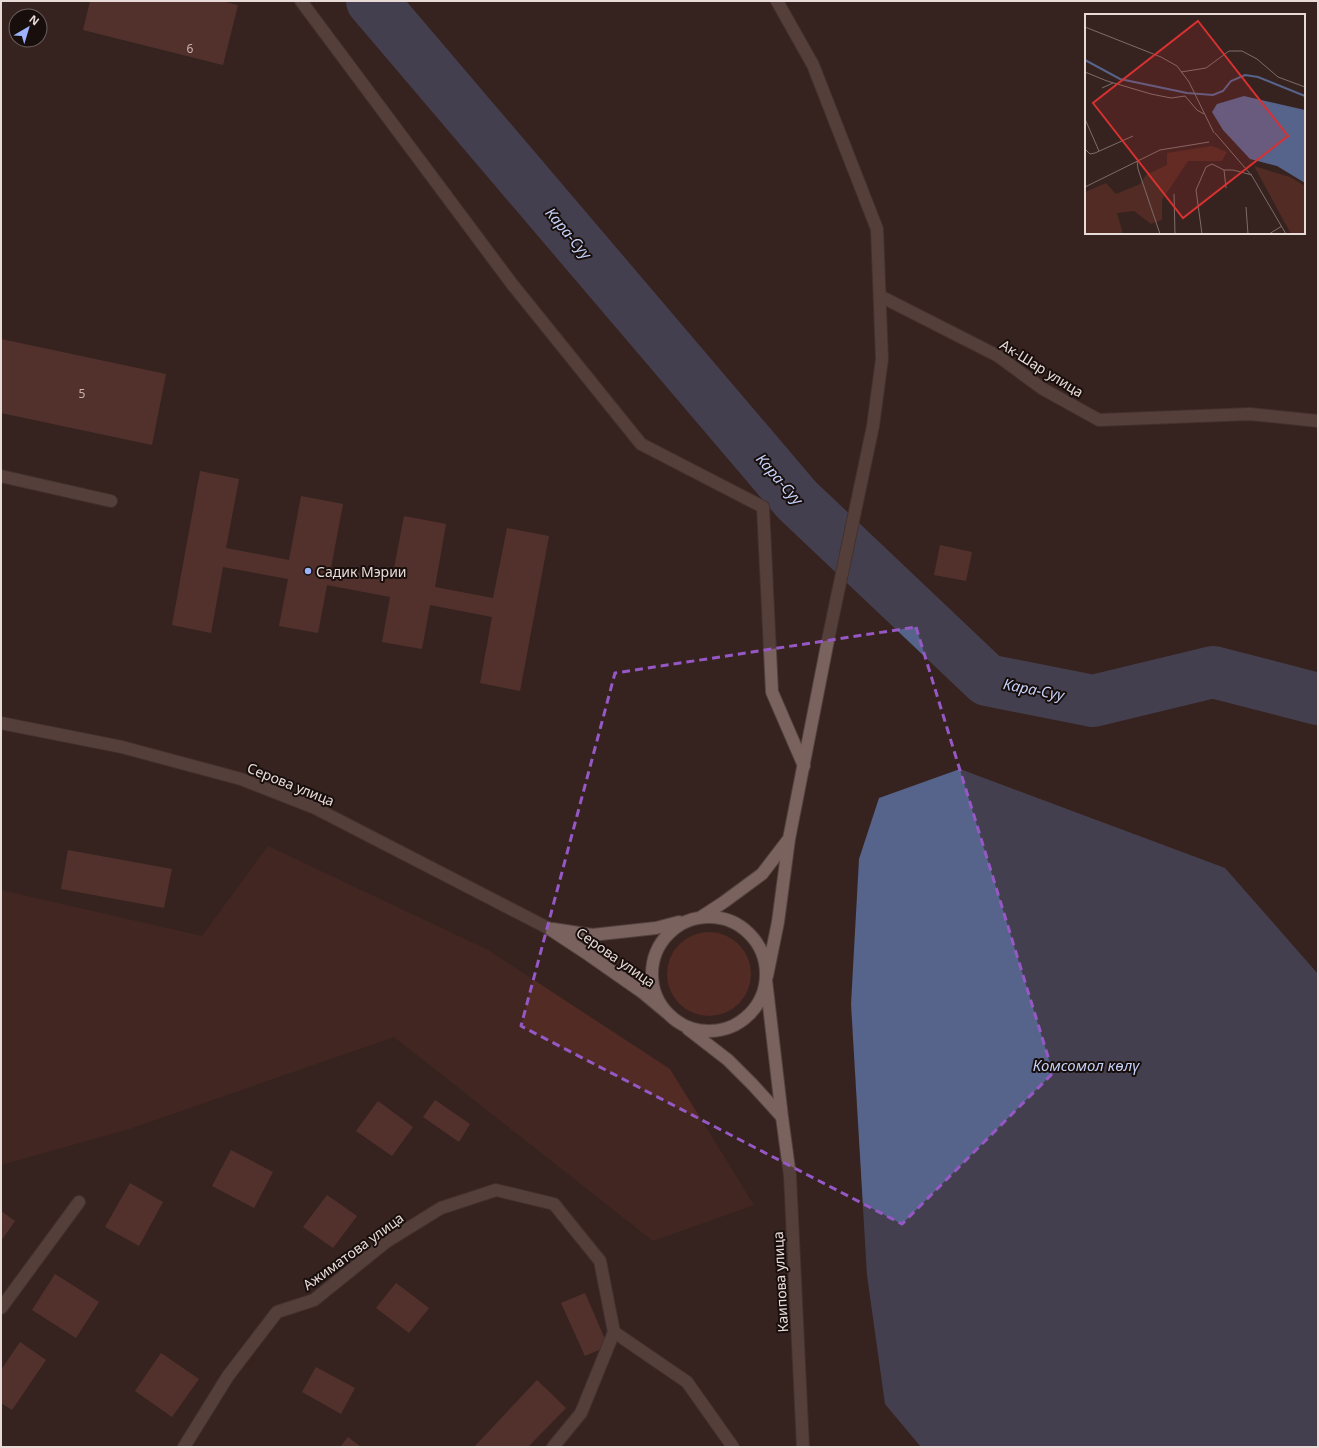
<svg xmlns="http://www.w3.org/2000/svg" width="1319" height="1448" font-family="'Noto Sans',sans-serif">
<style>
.green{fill:#512b24}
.water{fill:#56638b}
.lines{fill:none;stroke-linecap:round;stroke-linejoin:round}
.river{stroke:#56638b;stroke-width:52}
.building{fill:#73443d}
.lane-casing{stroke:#52413f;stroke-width:14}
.street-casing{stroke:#52413f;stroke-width:14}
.secondary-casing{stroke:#52413f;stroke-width:14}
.lane{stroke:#7a625e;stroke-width:12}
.street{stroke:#7a625e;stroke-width:12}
.secondary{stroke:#7a625e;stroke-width:12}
.marked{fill:none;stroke:#9658c5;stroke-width:3;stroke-dasharray:8 5;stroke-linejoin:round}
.poi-dot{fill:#9db4fd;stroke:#180f0d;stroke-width:1.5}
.labels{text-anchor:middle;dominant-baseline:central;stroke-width:4;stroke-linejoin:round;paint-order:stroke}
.number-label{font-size:12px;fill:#cbb4b0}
.street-label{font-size:14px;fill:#e8dad7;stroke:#180f0d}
.poi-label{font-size:14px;fill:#e8dad7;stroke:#180f0d;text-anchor:start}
.water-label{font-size:15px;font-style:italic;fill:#c4d1f9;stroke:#180f0d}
.inset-river{fill:none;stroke:#56638b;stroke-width:2}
.inset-road{fill:none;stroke:#7d6c69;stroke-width:1}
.view{fill:#d73131;fill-opacity:0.15;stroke:#d73131;stroke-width:2}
.inset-edge{fill:none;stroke:#e8dad7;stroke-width:2}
</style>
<rect width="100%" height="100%" fill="#36231f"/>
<path class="green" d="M268 846 488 950 670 1069 754 1205 653 1241 394 1037 129 1129 1 1165V890L202 936Z
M667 974a42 42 0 1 1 84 0a42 42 0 1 1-84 0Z"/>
<path class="water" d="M960 769 1225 868 1318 974V1447H921L885 1404 867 1275 851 1004 859 859 879 798Z"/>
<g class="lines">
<path class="river" d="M372 1 797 500 987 680 1093 701 1213 672 1318 699"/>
</g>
<path class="building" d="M90 1H221L238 5 223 65 83 30Z
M1 339 166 374 152 445 1 413Z
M200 471 239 479 226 548 289 560 301 496 343 504 331 568 392 579 404 516 446 524 435 587 493 598 507 528 549 536 520 691 480 683 492 617 430 605 422 649 382 642 390 597 327 585 318 633 279 626 288 579 223 567 211 633 172 625Z
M940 545 972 552 966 581 934 575Z
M68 850 172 869 164 908 61 889Z
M435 1100 470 1124 459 1142 423 1117Z
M378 1101 413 1127 392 1156 356 1131Z
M231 1150 273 1172 254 1208 212 1186Z
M130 1183 163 1202 139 1246 105 1227Z
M327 1195 357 1216 333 1248 303 1227Z
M1 1211 15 1221 1 1241Z
M55 1274 99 1302 76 1338 32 1310Z
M396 1283 429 1308 409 1333 376 1308Z
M585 1293 608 1346 585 1356 561 1303Z
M20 1342 46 1360 12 1410 1 1403V1370Z
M161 1353 199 1379 172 1417 135 1391Z
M316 1367 355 1388 341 1414 302 1392Z
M537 1380 566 1408 528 1447H474Z
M348 1437 361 1447H340Z"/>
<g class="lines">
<g class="lane-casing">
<path id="lane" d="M1 476 111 501
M1 1308 79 1202
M184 1447 228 1376 277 1312 314 1300 386 1242 441 1208 496 1190 554 1204 600 1261 614 1332 581 1413 553 1447"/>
</g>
<g class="street-casing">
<path id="street" d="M301 1 512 284 641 444 763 507 772 692 804 766
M880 296 998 356 1043 389 1099 420 1250 414 1318 421
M614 1332 687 1382 733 1447"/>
</g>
<g class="secondary-casing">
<path id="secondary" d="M1 723 122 747 241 779 315 808 548 928 589 955 642 992 666 1012
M652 974a57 57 0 1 1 114 0a57 57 0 1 1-114 0Z
M701 917 724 902 762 874 788 840
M553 929 592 935 656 928 679 922
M767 976 778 922 789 839 829 635 873 426 882 359 877 229 813 65 777 1
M766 980 782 1117 790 1176 803 1447
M688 1029 728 1060 753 1085 782 1117"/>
</g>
<use href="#lane" class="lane"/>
<use href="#street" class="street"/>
<use href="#secondary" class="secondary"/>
</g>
<path d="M0 0H1319V1448H0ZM916 627 1053 1073 902 1224 521 1026 615 673Z" fill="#36231f" fill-opacity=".55" fill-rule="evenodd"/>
<path class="marked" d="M916 627 1053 1073 902 1224 521 1026 615 673Z"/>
<circle class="poi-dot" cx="308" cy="571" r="4"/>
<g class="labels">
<g class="number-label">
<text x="190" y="48">6</text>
<text x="82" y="393">5</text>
</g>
<g class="street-label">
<text transform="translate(1042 368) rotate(32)">Ак-Шар улица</text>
<text transform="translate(291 784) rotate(22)">Серова улица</text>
<text transform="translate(616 957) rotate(35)">Серова улица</text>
<text transform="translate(353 1251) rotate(-36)">Ажиматова улица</text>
<text transform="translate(780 1282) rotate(-93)">Каипова улица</text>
</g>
<g class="poi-label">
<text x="316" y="571">Садик Мэрии</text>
</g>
<g class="water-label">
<text transform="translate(569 233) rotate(50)">Кара-Суу</text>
<text transform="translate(780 479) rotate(49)">Кара-Суу</text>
<text transform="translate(1034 689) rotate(11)">Кара-Суу</text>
<text x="1086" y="1065">Комсомол көлү</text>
</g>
</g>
<g transform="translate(1085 14)">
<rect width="220" height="220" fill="#36231f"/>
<path d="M127 132 142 138 137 147H103L77 186V206L66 210 49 197 32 199 38 220H0V178L21 169 31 180 55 170 61 161 82 151V139ZM169 152 205 163 220 172V220H206Z" fill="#512b24"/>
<path d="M159 82 220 96V169L192 152 165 145 138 116 127 98 132 90Z" fill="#56638b"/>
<path class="inset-river" d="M0 46 35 65 102 79 128 81 138 77 146 67 160 61 173 63 220 82"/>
<path class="inset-road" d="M0 13 76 43 92 52 104 68 129 119M0 58 22 67 66 80 86 84 100 82 112 96 119 100M96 58 121 54 144 37H157L172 45 193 63 220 73M17 74 28 69M0 105 14 137M130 119 167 162 201 220M0 135 5 140 10 139 48 122M52 147 53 155 75 220M139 156H148L167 161M0 173 75 136 124 128M89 180 90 220M161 193 163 220M117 220 111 176 121 153 127 150 139 156 141 174M184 220 197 212"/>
<path class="view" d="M113 7 203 122 98 204 8 89Z"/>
<rect width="220" height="220" class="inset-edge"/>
</g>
<rect width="1319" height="1448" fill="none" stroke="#e8dad7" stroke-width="4"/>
<g transform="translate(28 28) rotate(38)"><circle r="19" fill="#180f0d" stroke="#6b605e"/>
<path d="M0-3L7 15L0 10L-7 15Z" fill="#9db4fd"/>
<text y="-6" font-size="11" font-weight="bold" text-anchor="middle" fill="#e8dad7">N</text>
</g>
</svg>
